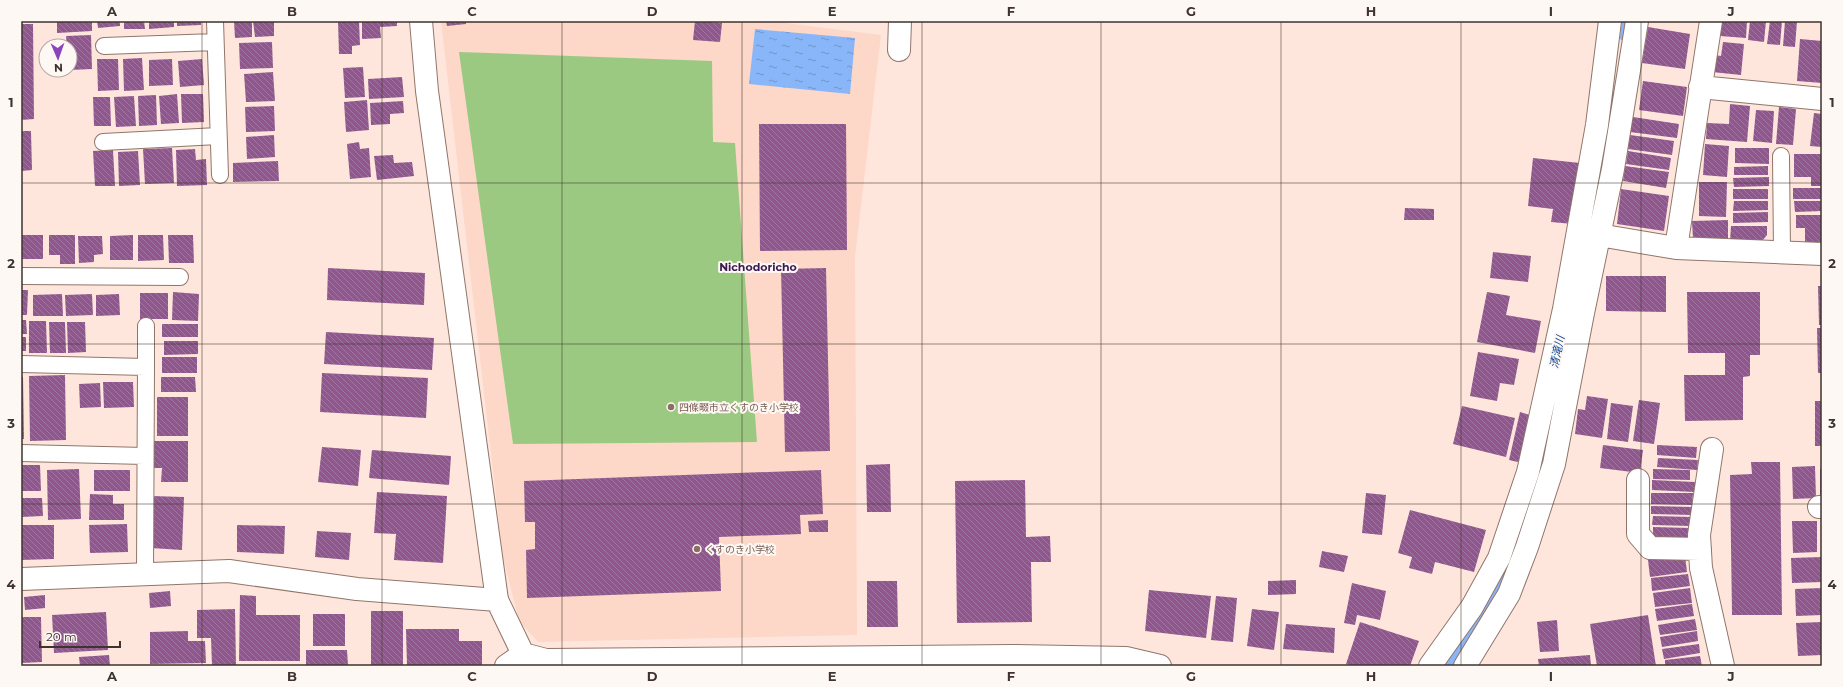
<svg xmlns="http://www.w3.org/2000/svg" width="1843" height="687" font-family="Montserrat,'Noto Sans JP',sans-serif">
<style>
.built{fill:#fdd7c7}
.green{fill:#9cc982}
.water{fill:url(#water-ripples)}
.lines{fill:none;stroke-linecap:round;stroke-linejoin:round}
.stream{stroke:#88b6f9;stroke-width:8}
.building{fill:url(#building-back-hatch)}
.service-casing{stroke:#90756a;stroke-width:18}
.minor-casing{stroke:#90756a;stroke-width:24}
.tertiary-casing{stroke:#90756a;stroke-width:24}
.service{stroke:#fff;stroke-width:16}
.minor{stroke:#fff;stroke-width:22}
.tertiary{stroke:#fff;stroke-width:22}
.grid{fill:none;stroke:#3e332e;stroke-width:1;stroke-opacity:0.55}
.education-dot{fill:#8d6e63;stroke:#fef8f5;stroke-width:1.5}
.labels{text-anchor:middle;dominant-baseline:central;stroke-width:4;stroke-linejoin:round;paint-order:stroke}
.education-label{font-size:10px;fill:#785e54;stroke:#fef8f5;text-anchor:start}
.neighbourhood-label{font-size:11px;font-weight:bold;fill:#391950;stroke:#fef8f5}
.water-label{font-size:11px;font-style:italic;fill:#134a97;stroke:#fef8f5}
.neatline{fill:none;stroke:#3e332e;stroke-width:1.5}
.grid-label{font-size:13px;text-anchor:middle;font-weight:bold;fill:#3e332e}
</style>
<defs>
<pattern id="water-ripples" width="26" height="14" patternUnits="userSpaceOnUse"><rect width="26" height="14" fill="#88b6f9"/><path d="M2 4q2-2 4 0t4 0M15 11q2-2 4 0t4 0" fill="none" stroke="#7195ca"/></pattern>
<pattern id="building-back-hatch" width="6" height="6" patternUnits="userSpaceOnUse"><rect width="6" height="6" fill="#90578f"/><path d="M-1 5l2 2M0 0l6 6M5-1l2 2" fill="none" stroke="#a0779e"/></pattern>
</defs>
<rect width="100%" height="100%" fill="#ffe6dc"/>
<path class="built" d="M441 21H770L881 35 855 257 857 635 538 642 519 621 503 557Z"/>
<path class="green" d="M459 52 712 61 713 142 735 143 757 442 513 444Z"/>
<path class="water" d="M755 29 855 38 850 94 749 84Z"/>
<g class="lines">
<path class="stream" d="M1624 37 1626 21
M1447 666 1481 617 1509 569"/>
</g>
<path class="building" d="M57 21H92V31L57 33Z
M97 21H120V26L98 28Z
M124 21H144L145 29H124Z
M149 21H174V27L149 29Z
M177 21H201V25L177 26Z
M234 21H252V37L235 38Z
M253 21H274V36L255 37Z
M338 21H359L360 45 352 46V54H339Z
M362 21H397V26L380 27 381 38 362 39Z
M446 21H466V24L447 26Z
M695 21 722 23 720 42 693 40Z
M1721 21H1747L1746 38 1720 36Z
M1750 21H1766L1764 42 1748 40Z
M1770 21H1782L1780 45 1767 44Z
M1785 21H1797L1795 47 1783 46Z
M21 24H33L34 119 21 120Z
M1648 27 1690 34 1685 69 1642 63Z
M91 35 92 69 70 70V46H67L66 36Z
M1800 39 1822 41V83L1797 81Z
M272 42 273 68 240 69 239 43Z
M1723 42 1744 44 1741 75 1712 72 1714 55 1721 56Z
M142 58 144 90 124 91 123 59Z
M97 59H118L119 90 98 91Z
M172 59 173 85 149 86V60Z
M202 59 204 85 180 87 178 61Z
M363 67 365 97 345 98 343 68Z
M273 72 275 101 246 102 244 74Z
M402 77 404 97 369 99 368 79Z
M1643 81 1687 87 1683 116 1639 110Z
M177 94 179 123 161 124 159 96Z
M181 94H203L204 122 182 123Z
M156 95 157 125 139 126 138 96Z
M134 96 136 126 116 127 114 97Z
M93 97H110L111 126H94Z
M367 100 369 130 346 132 344 102Z
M403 101 404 113 390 114V124L371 125 370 103Z
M1730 104 1750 106 1747 142 1706 139 1707 123 1729 124Z
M274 106 275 131 246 132 245 107Z
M1779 107 1796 109 1793 145 1776 144Z
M1756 110 1774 111 1772 143 1753 141Z
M1814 113 1822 114V147L1810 146Z
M1633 117 1679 124 1677 138 1630 132Z
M759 124H846L847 250 760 251Z
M21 131H31L32 170 21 171Z
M274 135 275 157 247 159 246 137Z
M1630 135 1674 141 1672 155 1628 149Z
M359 142 360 149 369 148 371 177 350 179 347 144Z
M1705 144 1729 146 1727 177 1703 175Z
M172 148 174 183 145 184 143 149Z
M1735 148H1769V164L1735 163Z
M195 149 196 160 206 159 207 185 177 186 176 150Z
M113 150 115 186H95L93 151Z
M138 151 140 185 119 186 118 152Z
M1628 151 1671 158 1669 170 1626 164Z
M1794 154H1822V186H1811V177H1794Z
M393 155 394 163 412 162 414 176 377 180 374 156Z
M1533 158 1580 163 1573 224 1551 222 1553 209 1528 206Z
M278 161 279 181 233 182V163Z
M1625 166 1669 172 1666 188 1623 181Z
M1768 166V175H1734V167Z
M1769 177V186L1734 187 1733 178Z
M1699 182H1727L1726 217 1699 216Z
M1793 188H1822V199H1793Z
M1621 189 1669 196 1664 231 1617 224Z
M1733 189H1768V199H1733Z
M1734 201H1768V210L1733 211Z
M1794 201H1822V211L1795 212Z
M1405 208 1434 209V220H1404Z
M1768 212V222L1733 223V213Z
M1796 215H1822V243H1805V228H1796Z
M1728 220V239H1693L1692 221Z
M1731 226H1767V235L1762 241H1730Z
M21 235H43V259H21Z
M49 235H75V264H60V255H49Z
M133 235V260H110V236Z
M138 235H163L164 260 138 261Z
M168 235H193L194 263H169Z
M78 236H102L103 254 94 255V262L79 263Z
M1493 252 1531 256 1528 282 1490 278Z
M328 268 425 273 424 305 327 300Z
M826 268 830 451 785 452 781 269Z
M1606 276H1666V312L1606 311Z
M1818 286H1822V325H1819Z
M21 290H28L27 315H21Z
M173 292 199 294 198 321 172 320Z
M1487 292 1510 296 1506 315 1541 321 1535 353 1477 342Z
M1687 292H1760V355H1750V376L1743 377V420L1685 421 1684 375H1725V353H1688Z
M140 293H168V319H140Z
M62 294 63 316H33V295Z
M92 294 93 315 66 316 65 295Z
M119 294 120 315 96 316V295Z
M21 320H26L27 334H21Z
M29 321H46L47 353H29Z
M49 322H65L66 353H50Z
M67 322H85L86 352 68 353Z
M162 324H198V337H162Z
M1817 328H1822V373H1818Z
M326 332 434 338 432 370 324 364Z
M21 337H26V351H21Z
M164 341H198V354L164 355Z
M1478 352 1519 359 1514 385 1500 383 1497 401 1470 396Z
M162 357H197V373H162Z
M322 373 428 378 426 418 320 412Z
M65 375 66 440 30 441 29 376Z
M21 377H23L24 439H21Z
M161 377H195L196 392H161Z
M103 382H133L134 407 104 408Z
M100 383 101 407 80 408 79 384Z
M1587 396 1608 399 1602 438 1575 434 1578 409 1585 410Z
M157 397H188V436H157Z
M1639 400 1660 403 1654 444 1633 441Z
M1815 401H1822V446H1815Z
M1611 403 1633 406 1628 442 1607 439Z
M1462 406 1515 418 1506 457 1453 444Z
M1520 412 1533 416 1522 463 1509 460Z
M154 441H188V482H161L162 468H154Z
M1603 445 1643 450 1640 473 1600 468Z
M1657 445 1697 447 1696 458 1657 455Z
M322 447 361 450 358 486 318 482Z
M372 450 451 456 449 485 369 478Z
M1658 458 1698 460 1697 470 1657 467Z
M1751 462H1780L1782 615H1732L1730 475 1752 474Z
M890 464 891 512H867L866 465Z
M21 465H40L41 491H21Z
M1815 466 1816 498 1793 499 1792 467Z
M79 469 81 519 48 520 47 470Z
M1653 469 1690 470V480L1653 479Z
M1820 469H1822V496H1820Z
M94 470H130V491H94Z
M821 470 823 514 800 515 801 534 719 537 721 591 527 598 526 550 535 549V522H525L524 481Z
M1025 480 1026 537 1050 536 1051 562H1031L1032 622 957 623 955 481Z
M1652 480 1695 482V492L1652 490Z
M377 492 447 496 443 563 394 560 396 534 374 533Z
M1366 493 1386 495 1382 535 1362 533Z
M1651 493H1693L1692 505 1651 504Z
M90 494 113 495V504H124V520H89Z
M152 496 184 497 182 550 151 548Z
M21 498H42L43 516 21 517Z
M1651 506 1693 507V515L1651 514Z
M1410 510 1486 530 1474 572 1435 562 1432 574 1409 568 1412 557 1398 553Z
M1653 516 1692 517 1691 526 1652 525Z
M828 520V532H809L808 521Z
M1792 521H1817V552L1793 553Z
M127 524 128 552 90 553 89 525Z
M21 525H54V559L21 560Z
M237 525 285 526 284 554 237 552Z
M1653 527 1690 528V539L1653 537Z
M317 531 351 533 349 560 315 557Z
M1322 551 1348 556 1344 572 1319 567Z
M1685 556 1687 572 1650 577 1648 560Z
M1822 557V582L1792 583 1791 558Z
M1688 574 1690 586 1652 591 1651 578Z
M1296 580V594L1268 595V581Z
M867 581H897L898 627H867Z
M1352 583 1386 591 1380 620 1357 615 1355 625 1344 623Z
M1690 588 1692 603 1655 607 1653 593Z
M1822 588V615L1796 616 1795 589Z
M1149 590 1211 596 1206 638 1145 631Z
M170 591 171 606 150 608 149 593Z
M45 595V608L25 610 24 597Z
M240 595 256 596V615H300V661H239Z
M1216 596 1237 598 1233 642 1211 640Z
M1692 604 1694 616 1657 621 1655 609Z
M235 609 236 666H212L211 638H197V610Z
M1252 609 1279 612 1274 650 1247 646Z
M371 611H403V666H371Z
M106 612 108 650 54 653 52 615Z
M313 614H345V646H313Z
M1648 615 1656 666H1597L1590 624Z
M21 617H41L42 662 21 663Z
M1695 619 1697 630 1660 635 1658 625Z
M1557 620 1559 651 1540 652 1537 622Z
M1360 622 1419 641 1410 666H1354L1346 664Z
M1822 622V655L1798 656 1796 623Z
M1286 624 1335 628 1334 653 1283 649Z
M406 629H459V641H482V666H407Z
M188 631V641H205L206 663 150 664V632Z
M1697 631 1698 641 1662 647 1660 637Z
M1699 644 1700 653 1664 659 1662 649Z
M306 650H347L348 665H306Z
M109 655 110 666H80L79 657Z
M1590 655 1591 666H1539L1538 659Z
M1700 656 1702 666H1665V660Z"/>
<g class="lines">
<g class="service-casing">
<path id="service" d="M215 21 220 175
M104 46 215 42
M103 142 218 136
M1781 156 1782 252
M21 276 180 277
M21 364 146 367 145 574
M146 367V326
M21 453 145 456"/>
</g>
<g class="minor-casing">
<path id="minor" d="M421 21 427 91 497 600
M899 50 900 21
M1700 87 1822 99
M1587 233 1676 248 1822 254
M1676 248 1711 21
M1569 310 1583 313 1613 169 1637 21
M1712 449 1699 535 1701 568 1723 666
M1638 480V534L1650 548 1700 549
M1819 507H1822
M506 666 523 654
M1430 666 1472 607 1499 558 1528 472 1564 309 1597 125 1610 21
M1465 666 1509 594 1527 547 1554 464 1583 313"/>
</g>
<g class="tertiary-casing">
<path id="tertiary" d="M21 579 229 571 357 589 497 600 523 654 546 660 1012 656 1126 658 1160 666"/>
</g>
<use href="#service" class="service"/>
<use href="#minor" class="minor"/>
<use href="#tertiary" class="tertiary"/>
</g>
<path class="grid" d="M202 21V666M382 21V666M562 21V666M742 21V666M922 21V666M1101 21V666M1281 21V666M1461 21V666M1641 21V666M21 183H1822M21 344H1822M21 504H1822"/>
<g class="education-dot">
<circle cx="671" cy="407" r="4"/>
<circle cx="697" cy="549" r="4"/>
</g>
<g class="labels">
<g class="education-label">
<text x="679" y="407">四條畷市立くすのき小学校</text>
<text x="705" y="549">くすのき小学校</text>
</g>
<g class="neighbourhood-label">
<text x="758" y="267">Nichodoricho</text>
</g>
<g class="water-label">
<text transform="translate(1557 352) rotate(-78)">清滝川</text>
</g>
</g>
<rect width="1843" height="687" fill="none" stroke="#fef8f5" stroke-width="44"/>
<g transform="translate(58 58) rotate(178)"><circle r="19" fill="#fef8f5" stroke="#b1a9a5"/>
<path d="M0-3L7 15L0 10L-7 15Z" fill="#8945b9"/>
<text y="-6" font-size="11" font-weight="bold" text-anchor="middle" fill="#3e332e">N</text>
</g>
<path d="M40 641v6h80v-6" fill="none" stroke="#3e332e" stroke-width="2"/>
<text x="46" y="641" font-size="12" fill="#3e332e" stroke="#fef8f5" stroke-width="3" paint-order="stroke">20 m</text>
<rect x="22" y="22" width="1799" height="643" class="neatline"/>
<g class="grid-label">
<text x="112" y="16">A</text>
<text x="292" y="16">B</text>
<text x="472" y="16">C</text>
<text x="652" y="16">D</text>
<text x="832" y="16">E</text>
<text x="1011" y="16">F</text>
<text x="1191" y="16">G</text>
<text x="1371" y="16">H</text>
<text x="1551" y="16">I</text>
<text x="1731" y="16">J</text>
<text x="11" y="107">1</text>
<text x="1832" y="107">1</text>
<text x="11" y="268">2</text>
<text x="1832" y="268">2</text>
<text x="11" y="428">3</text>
<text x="1832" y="428">3</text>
<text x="11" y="589">4</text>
<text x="1832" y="589">4</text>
<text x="112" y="681">A</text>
<text x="292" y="681">B</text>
<text x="472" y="681">C</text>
<text x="652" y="681">D</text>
<text x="832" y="681">E</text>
<text x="1011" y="681">F</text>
<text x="1191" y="681">G</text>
<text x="1371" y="681">H</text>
<text x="1551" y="681">I</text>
<text x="1731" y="681">J</text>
</g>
</svg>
